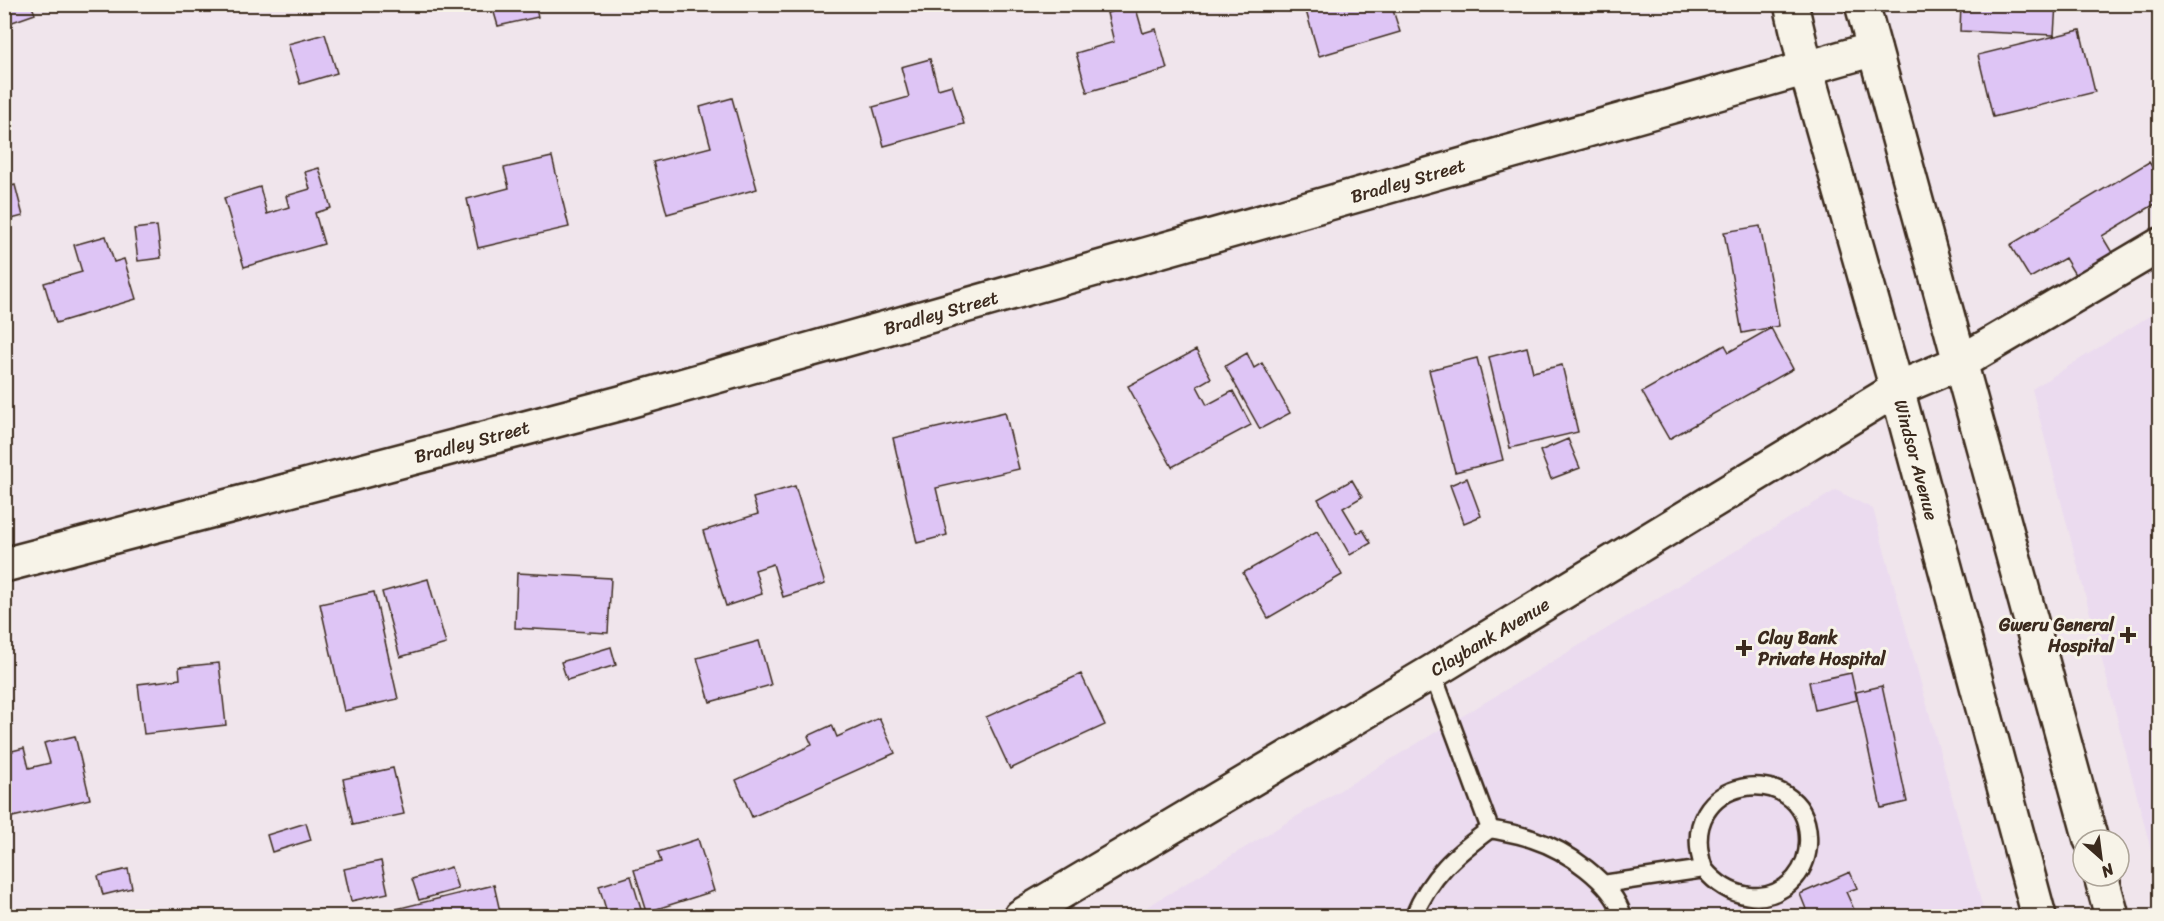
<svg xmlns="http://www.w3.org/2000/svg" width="2164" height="921" font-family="Sriracha,sans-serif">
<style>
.built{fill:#ebdbef}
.building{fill:#dec5f5;stroke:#3b2a1e;stroke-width:1.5}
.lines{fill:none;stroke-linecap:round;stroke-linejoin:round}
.service-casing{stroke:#3b2a1e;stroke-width:21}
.minor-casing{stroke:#3b2a1e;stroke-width:38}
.secondary-casing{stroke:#3b2a1e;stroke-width:38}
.service{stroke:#f7f3e8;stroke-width:16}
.minor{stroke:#f7f3e8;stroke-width:33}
.secondary{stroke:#f7f3e8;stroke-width:33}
.poi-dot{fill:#3b2a1e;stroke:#f7f3e8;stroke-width:2}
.labels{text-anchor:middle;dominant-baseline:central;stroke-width:6;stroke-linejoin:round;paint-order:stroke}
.street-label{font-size:18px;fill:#3b2a1e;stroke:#f7f3e8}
.poi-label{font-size:18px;font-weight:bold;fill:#3b2a1e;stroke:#f7f3e8;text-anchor:end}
</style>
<rect width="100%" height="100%" fill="#f0e5ec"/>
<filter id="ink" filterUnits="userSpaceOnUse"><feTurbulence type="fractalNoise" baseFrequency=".0167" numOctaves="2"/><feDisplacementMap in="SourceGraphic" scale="12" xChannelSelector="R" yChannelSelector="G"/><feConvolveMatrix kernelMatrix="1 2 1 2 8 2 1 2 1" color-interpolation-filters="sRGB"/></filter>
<g filter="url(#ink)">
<path class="built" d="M2159 310V881L2032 389Z
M1836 490 1873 509 1985 916H1132Z"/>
<path class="building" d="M4 4H31L35 14 4 25Z
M513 4H535L538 17 498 26 493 9Z
M1304 4H1391L1400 32 1319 56Z
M1961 4H2056L2054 35 1960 31Z
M1135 5 1143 33 1156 29 1167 69 1087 92 1076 53 1114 42 1107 13Z
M2080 30 2095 92 1993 117 1978 55Z
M325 34 337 73 300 84 288 44Z
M930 59 938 89 952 85 964 124 884 146 873 107 909 97 901 67Z
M732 98 757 189 667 214 653 162 711 147 700 107Z
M552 157 569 227 478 248 467 199 509 188 504 168Z
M2149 162 2160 179V201L2102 236 2117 261 2080 283 2065 258 2030 278 2010 245Z
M319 168 331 208 315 213 324 244 244 267 224 198 260 187 267 214 289 207 286 196 310 189 305 172Z
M15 185 23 216 4 221V188Z
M157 226 161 258 138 261 134 229Z
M1760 226 1779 326 1742 333 1724 232Z
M106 236 114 262 124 259 136 299 56 323 44 283 82 272 74 245Z
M1771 328 1793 369 1669 439 1642 392 1725 345 1729 352Z
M1527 347 1533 372 1562 365 1578 432 1510 448 1489 357Z
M1196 350 1211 378 1197 386 1207 405 1233 391 1251 425 1172 467 1128 386Z
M1247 353 1254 368 1262 363 1290 413 1260 429 1225 366Z
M1477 358 1503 460 1455 472 1429 370Z
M1005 412 1019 469 936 488 947 535 917 543 893 438Z
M1568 439 1580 468 1551 479 1540 451Z
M1467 478 1481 516 1464 523 1450 485Z
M1352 480 1362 497 1343 508 1358 533 1363 530 1371 543 1350 555 1318 499Z
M795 486 825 584 783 597 773 564 755 570 762 594 726 606 703 531 758 514 753 498Z
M1317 531 1342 575 1268 618 1243 573Z
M517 573 611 578 608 633 515 628Z
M428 579 446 644 400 657 382 592Z
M374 592 398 699 344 711 320 604Z
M759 641 771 685 710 702 697 658Z
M611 647 616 665 567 680 561 662Z
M219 663 226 725 144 734 138 684 180 679 179 667Z
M1851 673 1857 700 1815 710 1809 682Z
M1081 674 1105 725 1010 769 986 717Z
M1882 686 1907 802 1881 808 1856 692Z
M879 718 895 753 752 817 736 780 812 745 808 736 832 725 837 737Z
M75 736 90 799 4 819V753L24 748 29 768 50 763 44 743Z
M393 768 404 814 353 825 343 779Z
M306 823 311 840 272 852 267 835Z
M698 839 714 891 647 912 634 870 661 862 658 852Z
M381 861 388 893 351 901 344 869Z
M451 867 458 889 419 900 412 879Z
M128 869 132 888 103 895 98 876Z
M1850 872 1857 888 1846 892 1857 916H1788L1806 909 1800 894Z
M631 876 643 916H608L599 886Z
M494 885 501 916H393L392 910Z
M1759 903 1764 916H1731Z"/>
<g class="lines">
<g class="service-casing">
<path id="service" d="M1432 672 1490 829
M1603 884 1704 869C1727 897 1767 909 1795 878 1805 866 1809 851 1808 836 1805 758 1671 774 1704 869
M1414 916C1430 876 1456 854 1490 829 1504 832 1519 834 1532 839 1566 850 1612 881 1623 916"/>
</g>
<g class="minor-casing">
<path id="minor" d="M4 565 621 403 1874 49
M1021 916 1432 672 1897 389 1961 362 2160 245"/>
</g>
<g class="secondary-casing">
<path id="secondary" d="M1791 4 1806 69 1897 389 2039 916
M1862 4 2091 840
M2101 876 2112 916"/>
</g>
<use href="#service" class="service"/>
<use href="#minor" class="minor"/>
<use href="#secondary" class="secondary"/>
</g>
</g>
<g class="poi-dot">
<path d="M2125 626h6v6h6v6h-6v6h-6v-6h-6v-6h6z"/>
<path d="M1741 639h6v6h6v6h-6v6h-6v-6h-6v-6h6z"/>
</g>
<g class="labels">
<g class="street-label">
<text transform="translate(1408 181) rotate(-16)">Bradley Street</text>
<text transform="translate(941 313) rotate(-16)">Bradley Street</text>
<text transform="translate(472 442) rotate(-15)">Bradley Street</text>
<text transform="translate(1916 460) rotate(75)">Windsor Avenue</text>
<text transform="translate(1490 637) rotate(-31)">Claybank Avenue</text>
</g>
<g class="poi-label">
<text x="2114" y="625">Gweru General<tspan x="2114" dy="21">Hospital</tspan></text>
<text x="1758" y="638" text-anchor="start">Clay Bank<tspan x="1758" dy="21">Private Hospital</tspan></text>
</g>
</g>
<rect width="2164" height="921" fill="none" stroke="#f7f3e8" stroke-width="24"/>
<rect x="12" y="12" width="2140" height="897" fill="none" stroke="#3b2a1e" stroke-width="2" filter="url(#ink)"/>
<g transform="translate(2101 858) rotate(152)"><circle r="28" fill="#f7f3e8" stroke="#aca397" stroke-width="1.5"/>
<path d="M0-4.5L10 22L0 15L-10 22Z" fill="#3b2a1e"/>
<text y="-9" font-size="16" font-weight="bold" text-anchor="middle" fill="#3b2a1e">N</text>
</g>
</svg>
